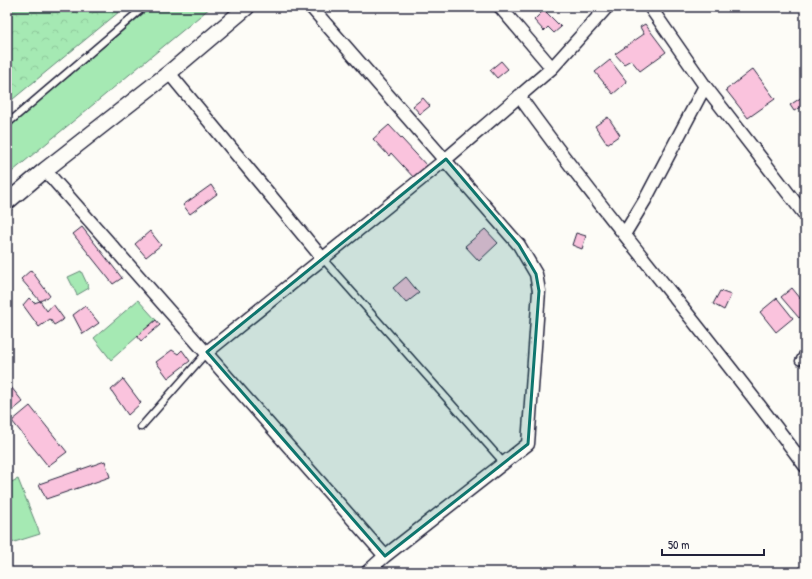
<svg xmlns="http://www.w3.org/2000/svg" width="812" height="579" font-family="'Patrick Hand',sans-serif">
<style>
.grass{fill:#a5e9b3;stroke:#648677}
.forest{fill:url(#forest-crowns);stroke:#648677}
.building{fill:#fac3dd;stroke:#22223b}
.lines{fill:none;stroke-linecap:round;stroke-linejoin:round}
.service-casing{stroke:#22223b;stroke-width:9}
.minor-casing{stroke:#22223b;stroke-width:15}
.tertiary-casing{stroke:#22223b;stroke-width:18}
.service{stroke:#fdfcf7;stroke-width:6}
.minor{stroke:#fdfcf7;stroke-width:12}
.tertiary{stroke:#fdfcf7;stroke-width:15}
.marked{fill:#0f766e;fill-opacity:0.2;stroke:#0f766e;stroke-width:3;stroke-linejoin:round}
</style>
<defs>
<pattern id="forest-crowns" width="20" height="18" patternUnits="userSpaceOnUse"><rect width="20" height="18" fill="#a5e9b3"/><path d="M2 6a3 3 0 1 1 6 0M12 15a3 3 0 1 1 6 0" fill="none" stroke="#8ec89b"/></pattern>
</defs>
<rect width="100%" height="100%" fill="#fdfcf7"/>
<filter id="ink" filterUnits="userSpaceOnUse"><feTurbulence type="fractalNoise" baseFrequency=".025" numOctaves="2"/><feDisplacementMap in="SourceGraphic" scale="8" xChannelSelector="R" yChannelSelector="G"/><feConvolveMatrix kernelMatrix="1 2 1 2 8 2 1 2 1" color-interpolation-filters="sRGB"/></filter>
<g filter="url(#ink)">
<path class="grass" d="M151 7H211L7 176V128Z
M81 271 89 288 77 295 68 277Z
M138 300 156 320 111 360 94 338Z
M18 479 40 534 8 544 7 484Z"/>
<path class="forest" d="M7 7H125L7 104Z"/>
<path class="building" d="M544 10 561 27 554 33 548 27 544 31 534 20Z
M645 24 666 52 640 71 631 60 624 64 615 54 644 34 640 27Z
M610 60 627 82 613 94 595 72Z
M501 61 508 69 497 78 490 70Z
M753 69 775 99 748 118 726 90Z
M805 95V105L794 111 790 105Z
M423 98 430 106 420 114 413 106Z
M608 117 620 135 607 144 595 126Z
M389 125 428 167 415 179 391 153 389 156 373 139Z
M211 185 217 194 190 214 183 205Z
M82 227 122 278 113 284 73 234Z
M485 229 498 243 479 261 465 246Z
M150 231 161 245 146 257 135 244Z
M576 233 586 236 582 249 572 245Z
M31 270 50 296 40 301 21 279Z
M406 277 419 293 406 303 393 288Z
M792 288 805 304V313L799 318 781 297Z
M720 291 731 295 724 310 713 304Z
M29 298 34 303 40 301 47 311 53 304 64 319 54 325 50 319 39 327 23 305Z
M777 298 793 318 776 332 760 312Z
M85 306 99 323 83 334 73 315Z
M156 320 160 325 141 341 137 336Z
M172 350 178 354 182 350 190 361 168 378 156 362Z
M123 379 141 403 128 415 111 390Z
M11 387 23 402 7 415V390Z
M30 406 67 452 48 466 12 421Z
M105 461 110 477 46 499 39 484Z"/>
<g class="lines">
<g class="service-casing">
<path id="service" d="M7 124 144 7
M323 259 504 463
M799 361 805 350
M141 427 207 352"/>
</g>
<g class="minor-casing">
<path id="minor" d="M311 7 519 245 536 274 539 291 528 444 385 556 367 572
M500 7 552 68
M650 7 705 86 805 215
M169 73 323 259
M519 96C610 223 713 340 805 466
M45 170 385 556
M625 233 645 200 705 86
M207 352 446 159 552 68 607 7"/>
</g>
<g class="tertiary-casing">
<path id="tertiary" d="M7 202 45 170 169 73 247 7"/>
</g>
<use href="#service" class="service"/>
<use href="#minor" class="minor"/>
<use href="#tertiary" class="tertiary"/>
</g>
</g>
<path class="marked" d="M446 159 519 245 536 274 539 291 528 444 385 556 207 352Z"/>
<rect width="812" height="579" fill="none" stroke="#fdfcf7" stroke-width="24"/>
<rect x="12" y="12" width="788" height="555" fill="none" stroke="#22223b" stroke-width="1.5" filter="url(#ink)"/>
<path d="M662 549v6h102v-6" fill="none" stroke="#22223b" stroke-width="2"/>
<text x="668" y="549" font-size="12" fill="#22223b" stroke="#fdfcf7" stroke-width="3" paint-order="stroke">50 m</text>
</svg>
